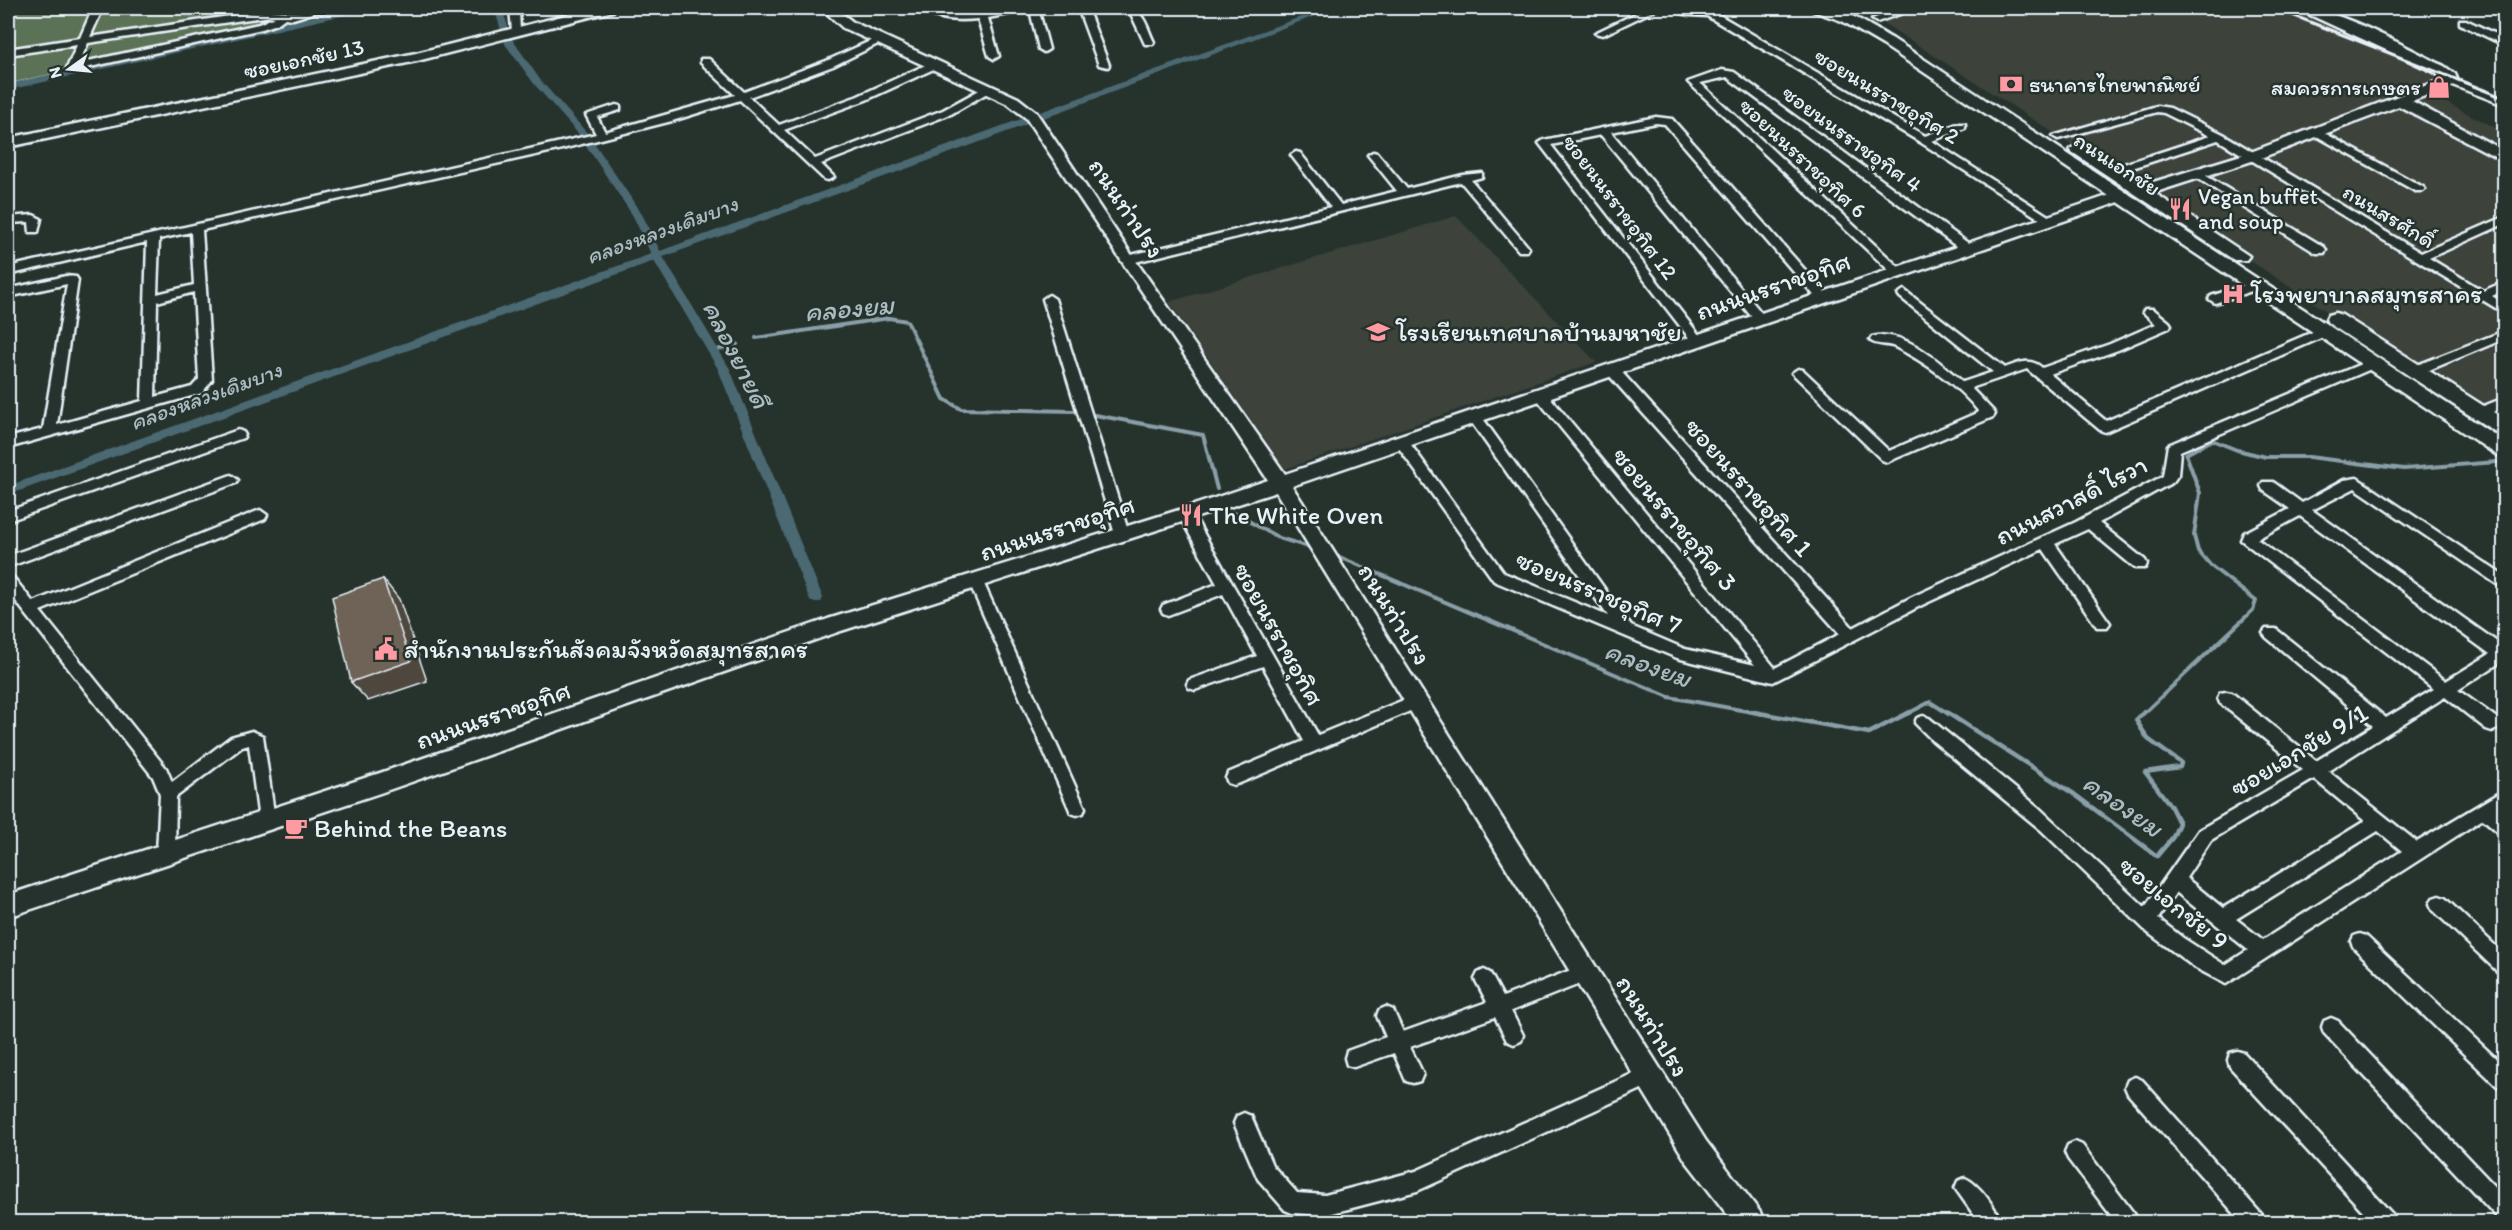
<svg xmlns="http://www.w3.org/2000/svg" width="2512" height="1230" font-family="Itim,'Playpen Sans Thai',sans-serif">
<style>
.built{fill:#3c423a}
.green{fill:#5b7256;stroke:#a2b2a7;stroke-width:1.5}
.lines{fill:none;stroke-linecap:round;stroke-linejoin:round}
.stream-far1{stroke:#8a9fa8;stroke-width:4}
.stream{stroke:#8a9fa8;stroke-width:4.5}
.canal{fill:#4c6972;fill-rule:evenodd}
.street-casing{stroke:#e8f1f8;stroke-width:5}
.secondary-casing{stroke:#e8f1f8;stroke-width:5}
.primary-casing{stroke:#e8f1f8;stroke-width:5}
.street{fill:#26332d;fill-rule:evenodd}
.secondary{fill:#26332d;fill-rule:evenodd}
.primary{fill:#26332d;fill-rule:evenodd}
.rail{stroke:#e8f1f8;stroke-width:3}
.shaded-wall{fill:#4d463d;stroke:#e8f1f8;stroke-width:1.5}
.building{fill:#6e6457;stroke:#e8f1f8;stroke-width:1.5}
.labels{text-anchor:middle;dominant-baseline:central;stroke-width:5;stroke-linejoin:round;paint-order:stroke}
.far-street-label{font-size:22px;fill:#e8f1f8;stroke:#26332d}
.far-poi-label{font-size:22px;fill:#e8f1f8;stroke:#26332d;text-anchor:start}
.far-water-label{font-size:22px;font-style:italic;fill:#aabbc2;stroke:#26332d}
.street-label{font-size:26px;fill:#e8f1f8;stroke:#26332d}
.poi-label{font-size:26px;fill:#e8f1f8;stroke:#26332d;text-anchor:start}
.water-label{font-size:27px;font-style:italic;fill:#aabbc2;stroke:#26332d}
</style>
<rect width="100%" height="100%" fill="#26332d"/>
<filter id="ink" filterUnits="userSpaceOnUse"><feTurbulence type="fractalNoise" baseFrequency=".0167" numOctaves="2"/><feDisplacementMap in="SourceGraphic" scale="12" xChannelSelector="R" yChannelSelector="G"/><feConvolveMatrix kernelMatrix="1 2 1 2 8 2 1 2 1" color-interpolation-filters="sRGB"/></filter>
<g filter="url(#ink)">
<path class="built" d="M1853 8H2287L2391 49 2394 53 2504 95V100L2451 80 2425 92 2504 132V428L2143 190 1877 19Z
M1456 216 1596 362 1285 469 1169 302Z"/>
<path class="green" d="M8 8H298L295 21 8 84Z"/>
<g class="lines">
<path class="stream-far1" d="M756 338 889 318 907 321 944 399 961 409 1074 411
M714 351 737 344
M1095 415 1203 435 1217 489
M1234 513 1279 538 1309 547
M1337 556 1669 697 1763 714
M1907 714 1930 702 1949 714
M2143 714 2253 610 2256 601 2211 566 2198 551 2194 536 2200 493 2186 454 2212 440 2237 450 2266 457H2309L2404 469 2497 462"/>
<path class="stream" d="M1754 712 1869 733 1910 712
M1946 712 2074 794 2157 856 2173 837 2179 823 2170 805 2145 772 2180 767 2181 763 2148 739 2136 720 2144 712"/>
<path class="canal" d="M361 8H376L8 90V84L289 21Z
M494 8H502L509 30 508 32 501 30Z
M1325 8H1336L969 146 663 257 730 369 823 598 821 602H811L809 598 718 369 654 261 8 495V486L651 254 633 216 585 144 587 142 595 144 643 216 660 251Z
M504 36H510L541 81 588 134V138H582L535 85 505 44Z"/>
<g class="street-casing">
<path id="street" d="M93 8H103L90 37 270 10C285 12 296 13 311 9L316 12 293 19 285 18 277 24 262 29 72 71 67 68 77 45 8 55V49L80 38ZM270 16 275 17 259 24 79 63 88 43Z
M319 8H339L321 13 316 10Z
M510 8H519L520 33 512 31Z
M918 8H930L948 13H977L976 8H984L986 12 1013 8H1038L1049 49 1044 52 1039 49 1030 10 988 18 999 56 994 59 989 56 978 19C959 21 934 20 918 8Z
M1078 8H1087L1109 65 1108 67 1099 65Z
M1124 8C1144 8 1146 26 1154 42L1153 44H1145L1132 16Z
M1647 8H1659L1603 35 1595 33Z
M1665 8 1707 10 1710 8H1720L1716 13 1925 136 1957 124H1965V128L1932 141 2056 221 2050 224 2046 223 1920 142 1707 16 1689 15Z
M1904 8H1917L1877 22 1872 19Z
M2460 20H2466L2504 38V45L2460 24Z
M877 38 886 40 833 66 749 97 779 125 858 96 930 63H938V67L866 100 784 130 815 159 943 110 985 87 994 89 951 114 821 164 834 177 828 180 824 179 740 100 672 121 558 150 202 230 212 380 202 393 8 448V438L43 429 67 284 8 297V289L66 276 76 277 78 280 57 425 142 401 147 242 8 275V267L596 134 586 115 616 105 620 106V110L597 117 605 132 735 95 701 63V59H709L744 92 826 61ZM191 232 194 285 157 294 159 239ZM194 292 199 379 192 387 155 397 157 302Z
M1722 70 1734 72 1972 246V252H1964L1727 77 1700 83 1904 272 1898 276 1894 275 1688 82Z
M2451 78 2504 99V105L2447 83 2446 81Z
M2157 106 2170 108 2223 134 2421 253 2504 217V224L2429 258 2483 291 2504 282V290L2492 296 2504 304V313L2218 140 2117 173H2109V169L2210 136 2164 113 2157 112 2058 139 2053 136Z
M1656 117 1672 119 1827 295V301H1819L1665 124 1656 123 1611 132 1764 316 1766 319 1764 322H1756L1601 135 1551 145 1703 340 1697 344 1693 343 1539 143 1544 140Z
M2317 129 2423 187 2425 189 2423 191H2415L2313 134 2312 132Z
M1296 152 1300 153 1341 205 1397 191 1368 155 1373 152 1377 153 1407 189 1463 175 1482 173V177L1471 180 1529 248 1527 251H1519L1461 182 1127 264 1121 260 1127 256 1331 207 1291 155Z
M2198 171 2324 247 2326 250 2324 253H2316L2194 176V172Z
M33 215 41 219 38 232H30L29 222 8 223V217Z
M2257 281 2261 282V288L2215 303 2209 299 2211 296Z
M1904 290 2005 368C2019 363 2030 357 2042 368L2110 344 2156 324 2143 312 2145 309H2153L2169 322 2171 325 2169 328 2118 350 2050 374 2106 421 2322 328H2330L2332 331 2330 334 2105 432 2100 430 2027 369 1971 388 1993 411 1995 414 1993 417 1887 462 1882 460 1792 373 1798 369 1803 370 1889 451 1979 412C1959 386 1925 362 1895 347 1887 343 1875 346 1870 340L1872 337C1904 328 1940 363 1963 382L1993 372 1900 297 1898 294Z
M1049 295 1055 299 1129 534 1127 538H1117L1115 534 1043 299Z
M2504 331V339L2422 373 2417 374 2411 370 2412 367Z
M2373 359 2379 363 2378 366 2180 451 2178 475 2173 482 2099 523 2145 560 2147 564 2145 568H2135L2088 529 2055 544 2107 619 2110 623 2107 627H2097L2043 549 1922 605 1773 682 1677 658 1494 581 1394 441 1401 436 1406 438 1504 573 1608 616 1467 416 1474 411 1479 413 1631 626 1685 649 1755 665 1533 394 1540 390 1545 391 1775 668 1840 634 1607 373 1606 370 1607 367H1617L1853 628 1912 597 2076 522 2163 476 2168 445Z
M2504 398V407L2481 417 2474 412 2476 409Z
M238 430 243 432 245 435 243 438 8 521V511Z
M231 475 238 480 236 483 8 567V556Z
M2357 478 2504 576V589L2355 488 2312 510 2504 647V660L2458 690 2498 719 2500 724 2498 729 2492 731 2486 729 2445 697 2328 771 2417 842 2504 790V805L2497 810 2504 817V834L2498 832 2483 819 2226 984 2194 967 2147 932 2041 830 1933 741 1915 723 1917 718 1923 716 1929 718 2038 807 2145 907 2199 830 2303 770 2220 703 2218 698 2220 693 2226 692 2232 693 2316 761 2373 726 2266 637 2263 633 2266 629H2276L2386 718 2434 689 2241 540 2244 533 2290 509 2263 490 2261 486 2263 482H2273L2302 503 2344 480ZM2300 516 2490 654 2446 681 2257 539ZM2314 779 2365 821 2223 908 2186 878 2211 840ZM2378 831 2402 851 2263 940 2236 919ZM2176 892 2248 950 2225 965 2183 938 2160 920 2158 919Z
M260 510 267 515 265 519 40 611 166 768 172 782 231 737 252 731 263 736 275 820 273 825 267 827 261 825 259 820 249 745 242 747 176 797 175 853 172 858 166 861 160 858 157 853 160 794 153 777 8 591V576L13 577 33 602Z
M1186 510 1191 511 1318 735 1416 695 1422 696 1424 701 1422 706 1240 783 1234 785 1228 783 1226 778 1228 773 1304 741 1263 666 1195 690 1189 688 1187 684 1189 680 1257 656 1223 594 1168 615 1163 613 1161 609 1163 605 1217 584 1179 515Z
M976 576 981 578 983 582 1085 808 1083 813 1077 815 1071 813 1069 808 969 582 971 578Z
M2439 896 2445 898 2504 954V974L2498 972 2433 910 2430 904 2433 898Z
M2360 934 2366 936 2504 1066V1088L2497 1086 2354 948 2351 942 2354 936Z
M1586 964 1592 967 1595 973 1592 979 1511 1011 1523 1035 1521 1041 1514 1044 1507 1041 1495 1017 1410 1047 1423 1074 1420 1081 1413 1083 1406 1081 1394 1053 1354 1067 1347 1065 1345 1058 1347 1051 1386 1037 1377 1016 1379 1010 1386 1007 1393 1010 1403 1032 1487 1002 1475 979 1478 973 1484 970 1490 973 1503 997Z
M2331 1018 2338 1021 2504 1196V1220L2497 1217 2324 1033 2322 1027 2324 1021Z
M2237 1051 2244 1053 2393 1215 2396 1222H2373L2230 1067 2228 1060 2230 1053Z
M1650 1066 1657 1068 1660 1075 1657 1082 1417 1191 1325 1215 1292 1213 1285 1210 1258 1179 1234 1123 1237 1116 1244 1113 1251 1116 1272 1165 1297 1193 1325 1195 1416 1171Z
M2135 1077 2142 1080 2262 1215 2265 1222H2242L2128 1094 2125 1087 2128 1080Z
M2075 1142 2082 1145 2135 1215 2138 1222H2116L2068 1159 2065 1152 2068 1145Z
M1965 1178C1979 1184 1996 1208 2001 1222H1979L1955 1188 1958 1181Z"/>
</g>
<g class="secondary-casing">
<path id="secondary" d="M594 8H615L613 11 417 61 8 147V138L416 53Z
M821 8H835L853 22 1018 98 1036 112 1133 257 1285 474 2116 193H2128L2130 196 2128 199 1292 486 1706 1141 1760 1212 1764 1222H1733L1686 1161 1276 492 841 631 380 793 8 917V895L380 773 828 619 1179 510 1268 480 1026 118 1008 104 843 28Z
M2295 8C2331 4 2409 49 2444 66L2455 74 2458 81 2456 84 2412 101 2504 151V161L2399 106 2258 159 2156 192 2137 193 2135 190 2137 187 2248 153 2443 79 2434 72Z"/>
</g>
<g class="primary-casing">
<path id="primary" d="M1811 8C1842 5 1867 24 1893 39L2504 441V457L2497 455 1883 45 1842 21 1813 11Z
M2078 144 2084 146 2249 256 2246 260H2234L2072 152 2070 149Z
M2335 313 2342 315 2504 419V435L2497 433 2328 323 2326 319 2328 315Z"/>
</g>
<use href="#street" class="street"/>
<use href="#secondary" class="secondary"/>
<use href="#primary" class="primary"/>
<path class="rail" d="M2274 8 2504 98"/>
</g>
<path class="shaded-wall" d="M383 579 399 599 427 681 368 701 351 682Z"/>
<path class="building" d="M383 579 411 661 351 682 332 597Z"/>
</g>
<defs>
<g id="bank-bare" transform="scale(1.8)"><path d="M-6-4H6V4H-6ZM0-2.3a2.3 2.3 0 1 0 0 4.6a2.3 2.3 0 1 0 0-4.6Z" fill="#ff9aa2" stroke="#26332d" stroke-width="2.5" paint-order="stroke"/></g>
<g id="shop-bare" transform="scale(1.8)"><path d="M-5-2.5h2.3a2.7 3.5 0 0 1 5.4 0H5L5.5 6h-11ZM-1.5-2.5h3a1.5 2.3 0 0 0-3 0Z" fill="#ff9aa2" stroke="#26332d" stroke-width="2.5" paint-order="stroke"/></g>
<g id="restaurant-bare" transform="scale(1.8)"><path d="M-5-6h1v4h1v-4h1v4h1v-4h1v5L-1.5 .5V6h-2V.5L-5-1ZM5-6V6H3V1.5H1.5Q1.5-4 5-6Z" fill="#ff9aa2" stroke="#26332d" stroke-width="2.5" paint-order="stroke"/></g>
<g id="hospital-bare" transform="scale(1.8)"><path d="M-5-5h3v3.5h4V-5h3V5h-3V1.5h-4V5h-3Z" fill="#ff9aa2" stroke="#26332d" stroke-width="2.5" paint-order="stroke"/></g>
<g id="school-bare" transform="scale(1.8)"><path d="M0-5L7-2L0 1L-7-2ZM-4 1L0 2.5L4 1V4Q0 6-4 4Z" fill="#ff9aa2" stroke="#26332d" stroke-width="2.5" paint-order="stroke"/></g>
<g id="civic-bare" transform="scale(1.8)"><path d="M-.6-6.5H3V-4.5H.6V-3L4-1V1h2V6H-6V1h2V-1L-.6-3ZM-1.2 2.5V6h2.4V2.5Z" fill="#ff9aa2" stroke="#26332d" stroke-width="2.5" paint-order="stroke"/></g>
<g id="cafe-bare" transform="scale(1.8)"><path d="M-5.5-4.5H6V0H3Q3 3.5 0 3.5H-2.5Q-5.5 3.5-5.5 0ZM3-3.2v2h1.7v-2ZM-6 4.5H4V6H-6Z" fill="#ff9aa2" stroke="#26332d" stroke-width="2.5" paint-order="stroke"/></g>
</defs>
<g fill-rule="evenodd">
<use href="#bank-bare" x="2011" y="84"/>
<use href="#shop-bare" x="2439" y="87"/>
<use href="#restaurant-bare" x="2180" y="209"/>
<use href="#hospital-bare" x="2233" y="294"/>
<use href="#school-bare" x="1378" y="332"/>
<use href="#restaurant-bare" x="1191" y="515"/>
<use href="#civic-bare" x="386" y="649"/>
<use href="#cafe-bare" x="296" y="828"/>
</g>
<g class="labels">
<g class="far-street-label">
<text transform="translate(304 59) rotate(-12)">ซอยเอกชัย 13</text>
<text transform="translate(1887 96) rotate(31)">ซอยนนรราชอุทิศ 2</text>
<text transform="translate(1852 139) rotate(36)">ซอยนนรราชอุทิศ 4</text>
<text transform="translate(1803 158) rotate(43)">ซอยนนรราชอุทิศ 6</text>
<text transform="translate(2117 164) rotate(33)">ถนนเอกชัย</text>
<text transform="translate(1620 207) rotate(53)">ซอยนนรราชอุทิศ 12</text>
<text transform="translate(2389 216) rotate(31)">ถนนสรศักดิ์</text>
</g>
<g class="far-poi-label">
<text x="2029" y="84">ธนาคารไทยพาณิชย์</text>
<text x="2421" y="87" text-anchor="end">สมควรการเกษตร</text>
<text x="2198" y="196">Vegan buffet<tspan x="2198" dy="25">and soup</tspan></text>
</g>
<g class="far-water-label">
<text transform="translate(662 230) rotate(-20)">คลองหลวงเดิมบาง</text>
<text transform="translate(206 396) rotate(-20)">คลองหลวงเดิมบาง</text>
</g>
<g class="street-label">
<text transform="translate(1127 208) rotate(56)">ถนนท่าปรง</text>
<text transform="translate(1773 286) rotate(-19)">ถนนนรราชอุทิศ</text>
<text transform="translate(1749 487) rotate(48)">ซอยนรราชอุทิศ 1</text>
<text transform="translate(2071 500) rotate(-27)">ถนนสวาสดิ์ ไรวา</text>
<text transform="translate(1675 519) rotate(50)">ซอยนรราชอุทิศ 3</text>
<text transform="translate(1057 528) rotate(-18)">ถนนนรราชอุทิศ</text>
<text transform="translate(1599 592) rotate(23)">ซอยนรราชอุทิศ 7</text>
<text transform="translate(1395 614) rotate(58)">ถนนท่าปรง</text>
<text transform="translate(1279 634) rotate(61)">ซอยนรราชอุทิศ</text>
<text transform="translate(493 715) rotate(-19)">ถนนนรราชอุทิศ</text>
<text transform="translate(2299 750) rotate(-31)">ซอยเอกชัย 9/1</text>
<text transform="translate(2174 903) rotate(39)">ซอยเอกชัย 9</text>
<text transform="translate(1653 1026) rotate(58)">ถนนท่าปรง</text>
</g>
<g class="poi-label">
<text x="2251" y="294">โรงพยาบาลสมุทรสาคร</text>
<text x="1396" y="332">โรงเรียนเทศบาลบ้านมหาชัย</text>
<text x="1209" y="515">The White Oven</text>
<text x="404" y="649">สำนักงานประกันสังคมจังหวัดสมุทรสาคร</text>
<text x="314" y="828">Behind the Beans</text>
</g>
<g class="water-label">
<text transform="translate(849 308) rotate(-5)">คลองยม</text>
<text transform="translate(737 354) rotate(63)">คลองยายดี</text>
<text transform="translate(1648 664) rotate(20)">คลองยม</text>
<text transform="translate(2123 805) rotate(35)">คลองยม</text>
</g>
</g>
<rect width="2512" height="1230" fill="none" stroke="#26332d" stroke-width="30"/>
<rect x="15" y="15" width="2482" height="1200" fill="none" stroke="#e8f1f8" stroke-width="2" filter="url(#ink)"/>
<g transform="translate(69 69) rotate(255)" stroke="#26332d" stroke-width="4.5" paint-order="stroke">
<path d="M0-4.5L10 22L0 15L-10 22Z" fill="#e8f1f8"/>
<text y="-9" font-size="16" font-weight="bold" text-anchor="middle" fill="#e8f1f8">N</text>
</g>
</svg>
